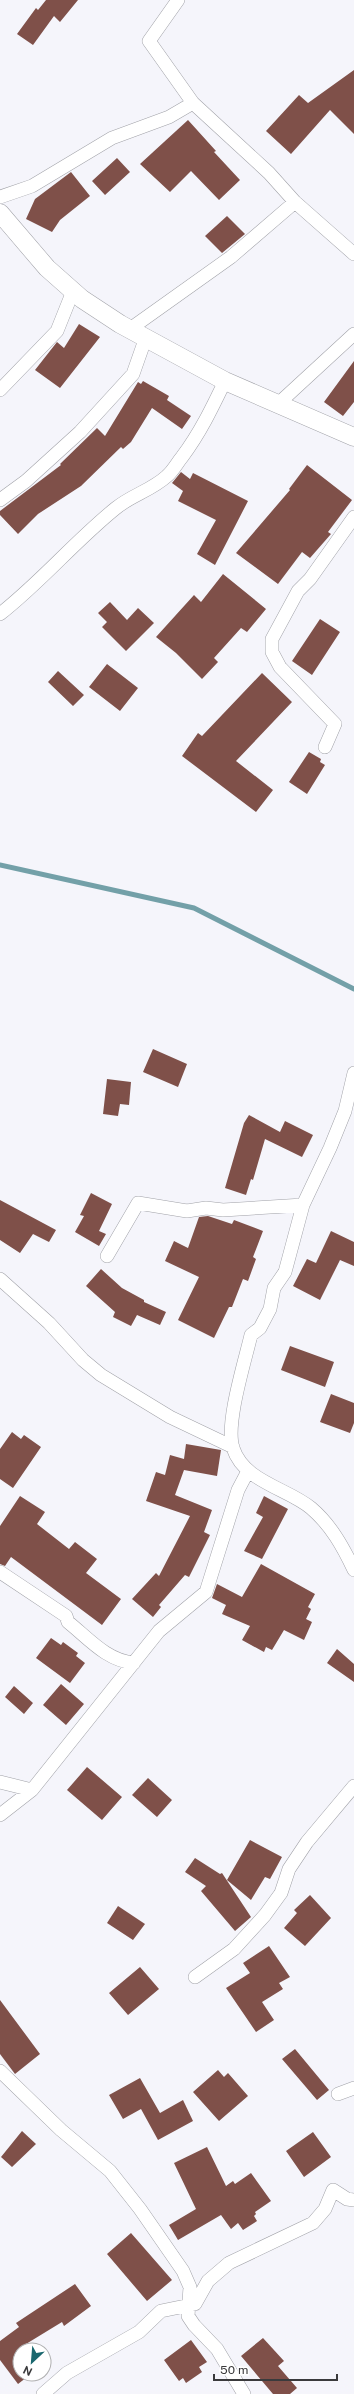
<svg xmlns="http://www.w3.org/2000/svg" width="354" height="2394" font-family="'Public Sans',sans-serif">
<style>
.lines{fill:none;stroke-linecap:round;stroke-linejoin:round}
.stream{stroke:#73a0a8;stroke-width:5}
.building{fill:#7f5049}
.street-casing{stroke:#a1a2a8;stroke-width:14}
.secondary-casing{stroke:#a1a2a8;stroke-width:19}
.street{stroke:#fff;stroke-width:13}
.secondary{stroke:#fff;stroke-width:18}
</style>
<rect width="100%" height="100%" fill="#f5f5fb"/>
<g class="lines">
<path class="stream" d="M0 865 194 908 354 989"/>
</g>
<path class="building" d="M46 0H78L60 22 54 16 33 45 17 34 36 8 38 10Z
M354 70V134L330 110 291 154 266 131 299 95 308 103Z
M188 120 216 151 214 152 240 180 219 200 191 171 170 192 140 164Z
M117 158 130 172 105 195 92 181Z
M71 172 90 196 60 220 52 232 26 219 35 199Z
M227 216 245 234 222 253 205 236Z
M79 324 100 337 60 388 35 370 57 342 64 348Z
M354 361V402L343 416 324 402Z
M143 381 169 396 167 400 191 416 182 429 152 408 131 442 123 449 121 447 81 486 38 514 18 534 0 515V511L61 465 60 464 97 428 105 436 138 382 141 384Z
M307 465 352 500 328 532 331 534 310 558 302 552 278 584 236 553 290 490 289 489Z
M181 472 190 479 193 473 248 501 215 565 197 554 216 520 178 501 183 491 172 483Z
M223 574 266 609 247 632 241 628 214 658 218 662 202 679 176 653 156 637 194 595 201 602Z
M110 602 127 620 138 608 154 623 126 651 102 627 107 622 98 613Z
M320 619 340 632 312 675 292 661Z
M107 664 138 688 120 711 89 687Z
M58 671 84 695 73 706 48 682Z
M262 673 292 702 236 761 273 790 256 812 182 756 198 733 202 736Z
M309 752 321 759 320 762 325 765 307 794 289 782Z
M153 1049 187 1064 178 1087 143 1072Z
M107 1079 131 1082 129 1105 120 1104 118 1116 103 1114Z
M249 1115 280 1132 285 1121 313 1135 302 1157 265 1139 253 1180 251 1179 246 1195 225 1188 244 1123Z
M91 1193 112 1204 99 1231 106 1234 99 1246 75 1232 84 1216 80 1215Z
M0 1200 56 1230 49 1242 33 1234 20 1253 0 1240Z
M208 1216 232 1224 234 1220 263 1231 253 1257 256 1259 248 1281 243 1279 232 1307H229L214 1338 178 1320 199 1277 165 1261 174 1241 188 1248 199 1217Z
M331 1231 354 1242V1266L340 1260 320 1300 293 1286 307 1259 316 1263Z
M101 1269 122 1288 144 1300V1302L166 1312 160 1325 137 1315 131 1326 113 1317 115 1312 86 1286Z
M290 1346 334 1362 325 1387 281 1370Z
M331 1394 354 1403V1423L350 1433 320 1422Z
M12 1432 21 1439 24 1435 41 1447 13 1488 0 1479V1449Z
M186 1444 221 1450 217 1476 184 1470 175 1495 212 1510 204 1532 210 1535 189 1577 185 1575 159 1605 161 1607 153 1617 132 1599 156 1573 159 1576 190 1516 146 1501 156 1472 165 1475 170 1455 184 1459Z
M20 1496 45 1512 37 1524 69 1549 75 1542 97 1559 86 1573 121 1599 102 1625 11 1557 5 1566 0 1564V1526Z
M264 1496 288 1509 262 1559 244 1551 263 1517 256 1513Z
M261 1564 315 1594 308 1607 311 1609 306 1619 312 1622 304 1640 284 1630 272 1650 266 1647 264 1652 242 1640 250 1626 222 1614 226 1605 212 1598 217 1584 242 1597Z
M51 1638 61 1645 63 1642 78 1653 76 1656 85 1663 70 1683 36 1658Z
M337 1649 354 1664V1682L327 1663Z
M61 1684 84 1704 66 1725 43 1705Z
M14 1686 33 1703 24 1714 5 1697Z
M87 1767 122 1797 102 1820 67 1790Z
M148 1778 172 1800 157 1817 132 1795Z
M250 1840 282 1857 270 1879 265 1877 251 1900 227 1880Z
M195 1858 220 1874 222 1873 251 1917 235 1931 201 1891 206 1886 185 1872Z
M310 1895 331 1918 305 1946 284 1928 297 1913 294 1910Z
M118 1906 145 1924 133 1940 107 1923Z
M269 1946 290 1977 279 1983 283 1989 262 2002 274 2020 256 2032 226 1988 250 1973 243 1963Z
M140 1967 159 1989 128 2015 109 1993Z
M0 2000 40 2054 15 2074 0 2054Z
M295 2049 329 2090 317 2100 282 2059Z
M218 2070 224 2077 228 2073 248 2096 219 2121 193 2092Z
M140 2078 160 2113 183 2100 193 2121 158 2140 141 2109 123 2119 109 2095Z
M22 2131 36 2144 12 2167 1 2157Z
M313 2132 331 2157 304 2177 286 2151Z
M207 2147 226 2186 233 2181 235 2184 251 2173 271 2201 255 2212 256 2214 254 2216 257 2221 243 2230 238 2223 231 2229 221 2215 178 2240 169 2225 196 2209 174 2163Z
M131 2233 172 2280 147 2301 107 2254Z
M75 2284 91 2306 64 2326 62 2322 26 2344 31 2350H20V2374H31L18 2384 0 2360V2341L19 2327 16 2323Z
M263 2338 284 2361 278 2366 297 2388 290 2394H273L241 2356Z
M191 2340 207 2362 199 2367 202 2372 186 2383 183 2378 179 2381 164 2360Z"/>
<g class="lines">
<g class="street-casing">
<path id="street" d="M178 0 149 41 193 103 269 173 295 202 354 254
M0 197 32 186 112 138 169 117 193 103
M130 329 231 257 295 202
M0 390 57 331 73 291
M278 404 354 334
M0 500 26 481 80 432 133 374 146 337
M0 614C41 582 75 541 116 508 132 495 152 490 167 476 173 471 177 463 182 457 200 433 212 408 225 381
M325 747 335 724 280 667 272 652V639L298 591 310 579 354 517
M354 1073 345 1111 330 1148 303 1205 285 1272 274 1288 270 1309 260 1328 251 1335C245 1361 225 1424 233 1448 244 1482 287 1488 311 1508 331 1525 343 1547 354 1570
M107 1256 138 1203 187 1211 206 1208 223 1210 303 1205
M0 1279 49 1323 83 1360 101 1375 170 1417 233 1447
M0 1572 66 1616 68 1622C88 1638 107 1661 134 1663
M0 1782 32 1790
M0 1815 32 1790 159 1631 206 1592 238 1490 248 1471
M195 1977 234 1949 265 1915 281 1893 289 1869 307 1842 354 1786
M0 2071 61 2130 110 2171 140 2209 183 2271 190 2287 188 2316 194 2325 217 2349 244 2394
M338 2094 354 2088
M43 2394 67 2373 139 2332 161 2311 195 2304 208 2281 229 2263 313 2223 325 2209 333 2190 347 2199 354 2200"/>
</g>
<g class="secondary-casing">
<path id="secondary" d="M0 213 47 268 82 299 120 324 225 381 354 437"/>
</g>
<use href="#street" class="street"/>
<use href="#secondary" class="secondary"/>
</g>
<g transform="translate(32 2362) rotate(206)"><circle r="19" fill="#ffffff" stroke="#b0b0b1"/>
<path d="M0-3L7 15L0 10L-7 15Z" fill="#1a676e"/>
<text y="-6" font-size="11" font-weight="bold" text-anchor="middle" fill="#3a3a3c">N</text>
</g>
<path d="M214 2374v6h123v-6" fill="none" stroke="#3a3a3c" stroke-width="2"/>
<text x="220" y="2374" font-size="12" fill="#3a3a3c" stroke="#ffffff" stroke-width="3" paint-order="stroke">50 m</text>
</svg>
